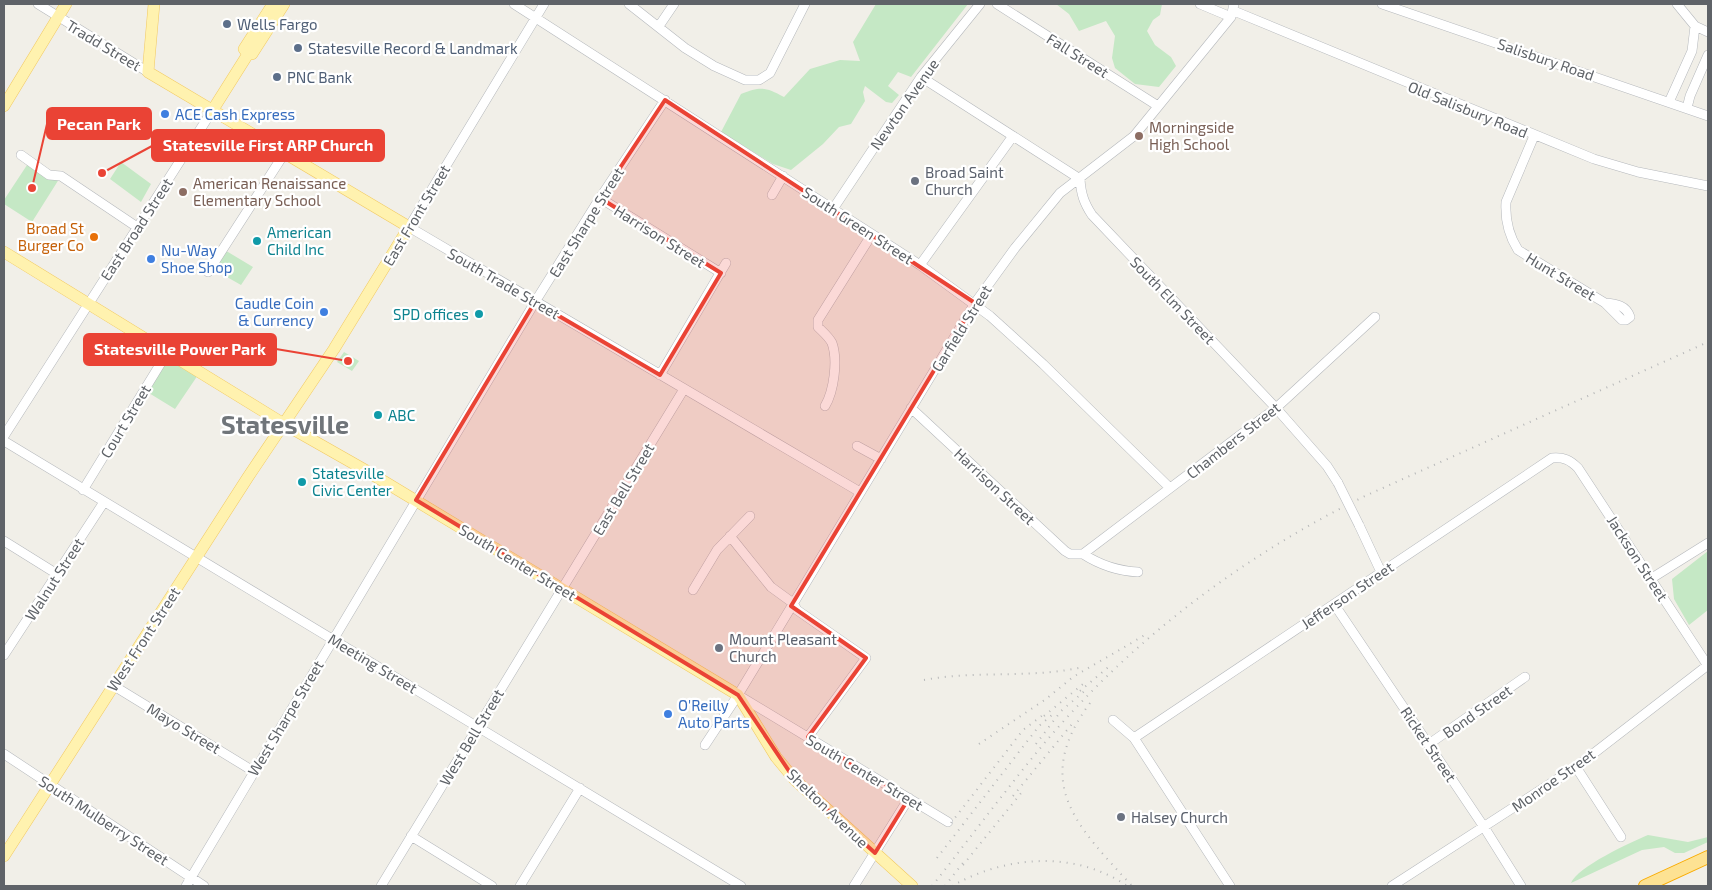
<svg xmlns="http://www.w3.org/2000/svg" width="1712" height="890" font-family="'Exo 2',sans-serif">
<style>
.green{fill:#c5e8c5}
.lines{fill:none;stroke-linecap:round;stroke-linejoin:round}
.minor-casing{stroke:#b5b8bc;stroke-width:10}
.major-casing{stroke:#f2c960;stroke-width:12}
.highway-casing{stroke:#f9ab00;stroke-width:14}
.minor{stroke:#fff;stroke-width:9}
.major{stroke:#fff2af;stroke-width:11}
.highway{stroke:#fde293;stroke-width:12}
.rail{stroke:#b6b7b8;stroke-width:2;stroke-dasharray:1 6;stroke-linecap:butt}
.minor-bridge-casing{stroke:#b5b8bc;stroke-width:10;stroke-linecap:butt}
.minor-bridge{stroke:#fff;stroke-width:9}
.marked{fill:#ea4335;fill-opacity:0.2;stroke:#ea4335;stroke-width:4;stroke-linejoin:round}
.service-dot{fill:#5c6f8a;stroke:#fff;stroke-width:2}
.shop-dot{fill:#3f7fe0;stroke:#fff;stroke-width:2}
.education-dot{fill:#8d6e63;stroke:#fff;stroke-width:2}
.worship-dot{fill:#6b7280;stroke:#fff;stroke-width:2}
.food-dot{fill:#e8710a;stroke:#fff;stroke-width:2}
.culture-dot{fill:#0f9aa8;stroke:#fff;stroke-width:2}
.labels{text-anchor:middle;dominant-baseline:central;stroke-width:4.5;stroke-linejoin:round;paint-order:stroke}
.service-label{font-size:15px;fill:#4e5e75;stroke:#fff;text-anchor:start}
.street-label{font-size:15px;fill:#5f6368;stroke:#fff}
.shop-label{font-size:15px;fill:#366cbe;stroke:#fff;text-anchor:start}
.education-label{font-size:15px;fill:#785e54;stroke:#fff;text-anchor:start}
.worship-label{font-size:15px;fill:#5b616d;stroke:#fff;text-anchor:start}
.food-label{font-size:15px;fill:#c56008;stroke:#fff;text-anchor:end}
.culture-label{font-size:15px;fill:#0d838f;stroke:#fff;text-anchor:start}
.town-label{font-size:25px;font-weight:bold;fill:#70757a;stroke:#fff}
.leader{fill:none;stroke:#ea4335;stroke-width:2}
.callout-dot{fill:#ea4335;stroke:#fff;stroke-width:2}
.callout{fill:#ea4335;stroke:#ea4335;stroke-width:2}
.callout-label{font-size:16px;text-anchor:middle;font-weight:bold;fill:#fff}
</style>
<rect width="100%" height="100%" fill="#f1efe8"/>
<path class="green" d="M876 4H968L911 77 898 72 888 86 899 95 892 103 886 102 865 86 863 92 865 101 851 124 839 127 823 144 791 170 773 164 721 132 741 94C761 86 766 87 784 97L810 69 840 60 860 61 853 42Z
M1056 4H1162L1160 15 1153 20 1147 31 1155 45 1171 57 1176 66 1159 87 1135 84 1115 68 1112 58 1115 36 1106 21 1079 31 1069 14Z
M29 162 61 176 32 222 4 204V200Z
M121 162 151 184 141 202 110 179Z
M223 249 253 267 241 285 211 268Z
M344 352 359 361 352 371 337 362Z
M167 353 200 372 175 409 144 390Z
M1708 551V610L1689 625 1674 599 1672 579Z
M1648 835 1688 842 1708 837V842L1684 853H1675L1664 847 1642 850 1571 883C1577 867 1631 842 1648 835Z"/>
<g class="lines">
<g class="minor-casing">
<path id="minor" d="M38 4 148 72
M514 4 920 265 990 316 1043 364 1170 488
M544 4 409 227 860 492
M629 4 685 48 714 66 745 80H759L770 73 805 4
M997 4 1158 106
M1200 4 1231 17
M1382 4 1708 116
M1677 4 1695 26 1708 32
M1234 11 1594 159 1638 172 1708 186
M659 26 674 4
M921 77 1080 179C1081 194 1084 203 1092 215L1276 408 1327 466 1338 483
M1669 102 1692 51 1695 26
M1687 108 1690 96 1708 55
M1534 136 1506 202C1505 219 1509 236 1518 250L1605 303
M21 155 49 175 61 176 137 227
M772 195 783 176
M600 198 721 273
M833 209 921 77 980 4
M920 265 1013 136
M208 272 284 154
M1605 303C1616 304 1626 305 1630 317L1626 320H1622Z
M660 375 726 263
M825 406C834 391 838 360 832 343 829 337 823 332 818 327V320L872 234
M911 408 1065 551 1070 554H1083L1276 408 1375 317
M4 436 212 111
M4 441 741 886
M857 446 881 459
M83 490 167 353
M1359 525 1381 572
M730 536 771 587 793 603 797 610 866 658 808 737
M4 541 57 574
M1083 554C1100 565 1118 571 1138 572
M1652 578 1708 543
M693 590 717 550 750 516
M1334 604 1484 827 1521 886
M4 655 104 502
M114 686 253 771
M738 695 948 822
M1113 720 1134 738 1230 886
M1134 738 1552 458C1564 457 1570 460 1578 468L1708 666
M1429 744 1525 677
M705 745 738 695 975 303 1015 248 1060 193 1134 136 1231 17 1234 4
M4 754 204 886
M1576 767 1621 837
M411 836 492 886
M186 886 535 302 600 198 665 100
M381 886 684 389
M520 886 580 788
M854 886 909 798
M1392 886 1576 767 1708 665"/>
</g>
<g class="major-casing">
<path id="major" d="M248 54 244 49 273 4
M4 106 66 4
M212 111 248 54H252L284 4
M4 252 284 424 365 470 738 695 776 757 795 780 912 886
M4 856 248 477 334 349 409 227 148 72 154 4"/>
</g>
<g class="highway-casing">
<path id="highway" d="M1645 886 1708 857"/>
</g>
<use href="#minor" class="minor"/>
<use href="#major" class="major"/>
<use href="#highway" class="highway"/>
<path class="rail" d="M924 680C976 670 1030 679 1083 667
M1080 691 1112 664
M1090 703C1031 783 1077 826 1132 886
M1044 716 1083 684
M979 744 1046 699 1073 677 1145 635
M1036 744 1061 711 1087 689
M1013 796 1072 724
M951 823 1023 730 1043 715
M937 858 1039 726 1053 714
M963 865 1022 792
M932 886C967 842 1001 796 1037 752 1126 644 1239 558 1365 496L1708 342
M945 886 966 859
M952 886C1005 856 1073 850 1126 885"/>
<g class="minor-bridge-casing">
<path id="minor-bridge" d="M1338 483 1359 525"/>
</g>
<use href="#minor-bridge" class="minor-bridge"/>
</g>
<path class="marked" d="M665 100 975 303 791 606 866 658 808 737 909 798 875 853 795 780 738 695 416 500 535 302 660 375 721 273 600 198Z"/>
<g class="service-dot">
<circle cx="227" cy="24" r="5"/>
<circle cx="298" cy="48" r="5"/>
<circle cx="277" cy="77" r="5"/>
</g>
<g class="shop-dot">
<circle cx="165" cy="114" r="5"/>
<circle cx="151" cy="259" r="5"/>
<circle cx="324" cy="312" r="5"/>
<circle cx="668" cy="714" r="5"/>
</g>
<g class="education-dot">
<circle cx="1139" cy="136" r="5"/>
<circle cx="183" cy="192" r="5"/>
</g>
<g class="worship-dot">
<circle cx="915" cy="181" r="5"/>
<circle cx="719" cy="648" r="5"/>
<circle cx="1121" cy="817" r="5"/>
</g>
<circle class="food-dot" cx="94" cy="237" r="5"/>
<g class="culture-dot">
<circle cx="257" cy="241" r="5"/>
<circle cx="479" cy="314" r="5"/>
<circle cx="378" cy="415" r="5"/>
<circle cx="302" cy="482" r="5"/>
</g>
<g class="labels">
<g class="service-label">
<text x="237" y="24">Wells Fargo</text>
<text x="308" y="48">Statesville Record &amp; Landmark</text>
<text x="287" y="77">PNC Bank</text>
</g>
<g class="street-label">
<text transform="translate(104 45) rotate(31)">Tradd Street</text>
<text transform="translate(1078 55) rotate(32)">Fall Street</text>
<text transform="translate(1546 59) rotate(19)">Salisbury Road</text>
<text transform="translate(904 104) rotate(-55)">Newton Avenue</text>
<text transform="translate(1468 109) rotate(22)">Old Salisbury Road</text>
<text transform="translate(416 215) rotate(-59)">East Front Street</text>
<text transform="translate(586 222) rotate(-58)">East Sharpe Street</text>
<text transform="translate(858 225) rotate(33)">South Green Street</text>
<text transform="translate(136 229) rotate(-57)">East Broad Street</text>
<text transform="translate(660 236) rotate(32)">Harrison Street</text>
<text transform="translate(1561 276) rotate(31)">Hunt Street</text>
<text transform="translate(504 283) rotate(30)">South Trade Street</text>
<text transform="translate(1173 300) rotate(46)">South Elm Street</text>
<text transform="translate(961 328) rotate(-58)">Garfield Street</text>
<text transform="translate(125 421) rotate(-59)">Court Street</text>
<text transform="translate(1233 440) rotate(-38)">Chambers Street</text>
<text transform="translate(995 486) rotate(43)">Harrison Street</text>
<text transform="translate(623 489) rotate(-59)">East Bell Street</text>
<text transform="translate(1638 558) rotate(57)">Jackson Street</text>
<text transform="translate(518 562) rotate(31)">South Center Street</text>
<text transform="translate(54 579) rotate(-57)">Walnut Street</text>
<text transform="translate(1347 595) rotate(-34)">Jefferson Street</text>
<text transform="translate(143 639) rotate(-57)">West Front Street</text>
<text transform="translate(373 663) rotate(31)">Meeting Street</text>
<text transform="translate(1477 711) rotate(-35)">Bond Street</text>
<text transform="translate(285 718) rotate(-59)">West Sharpe Street</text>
<text transform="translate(184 728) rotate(31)">Mayo Street</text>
<text transform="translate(471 737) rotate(-59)">West Bell Street</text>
<text transform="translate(1429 744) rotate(56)">Ricket Street</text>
<text transform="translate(865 772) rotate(31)">South Center Street</text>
<text transform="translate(1553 780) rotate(-35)">Monroe Street</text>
<text transform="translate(828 808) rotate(44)">Shelton Avenue</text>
<text transform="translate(104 820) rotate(33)">South Mulberry Street</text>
</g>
<g class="shop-label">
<text x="175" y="114">ACE Cash Express</text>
<text x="161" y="250">Nu-Way<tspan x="161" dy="17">Shoe Shop</tspan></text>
<text x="314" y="303" text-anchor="end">Caudle Coin<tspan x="314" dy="17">&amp; Currency</tspan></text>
<text x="678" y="705">O'Reilly<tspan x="678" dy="17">Auto Parts</tspan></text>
</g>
<g class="education-label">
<text x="1149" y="127">Morningside<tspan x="1149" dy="17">High School</tspan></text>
<text x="193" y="183">American Renaissance<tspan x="193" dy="17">Elementary School</tspan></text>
</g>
<g class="worship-label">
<text x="925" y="172">Broad Saint<tspan x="925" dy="17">Church</tspan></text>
<text x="729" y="639">Mount Pleasant<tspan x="729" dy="17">Church</tspan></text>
<text x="1131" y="817">Halsey Church</text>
</g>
<g class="food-label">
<text x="84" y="228">Broad St<tspan x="84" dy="17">Burger Co</tspan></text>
</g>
<g class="culture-label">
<text x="267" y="232">American<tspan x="267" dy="17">Child Inc</tspan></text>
<text x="469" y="314" text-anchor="end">SPD offices</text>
<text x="388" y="415">ABC</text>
<text x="312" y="473">Statesville<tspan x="312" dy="17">Civic Center</tspan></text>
</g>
<g class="town-label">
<text x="285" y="424">Statesville</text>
</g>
</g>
<path class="leader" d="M32 188L47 124M102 173L152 146M348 361L276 349"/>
<g class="callout-dot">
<circle cx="32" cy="188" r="5"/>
<circle cx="102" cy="173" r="5"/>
<circle cx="348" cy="361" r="5"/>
</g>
<g class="callout">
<rect x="47" y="108" width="104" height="31" rx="5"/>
<rect x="152" y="130" width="232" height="31" rx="5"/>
<rect x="84" y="334" width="192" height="31" rx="5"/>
</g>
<g class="callout-label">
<text x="99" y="130">Pecan Park</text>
<text x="268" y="151">Statesville First ARP Church</text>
<text x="180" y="355">Statesville Power Park</text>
</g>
<rect width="1712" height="890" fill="none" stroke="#5f6368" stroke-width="10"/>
</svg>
